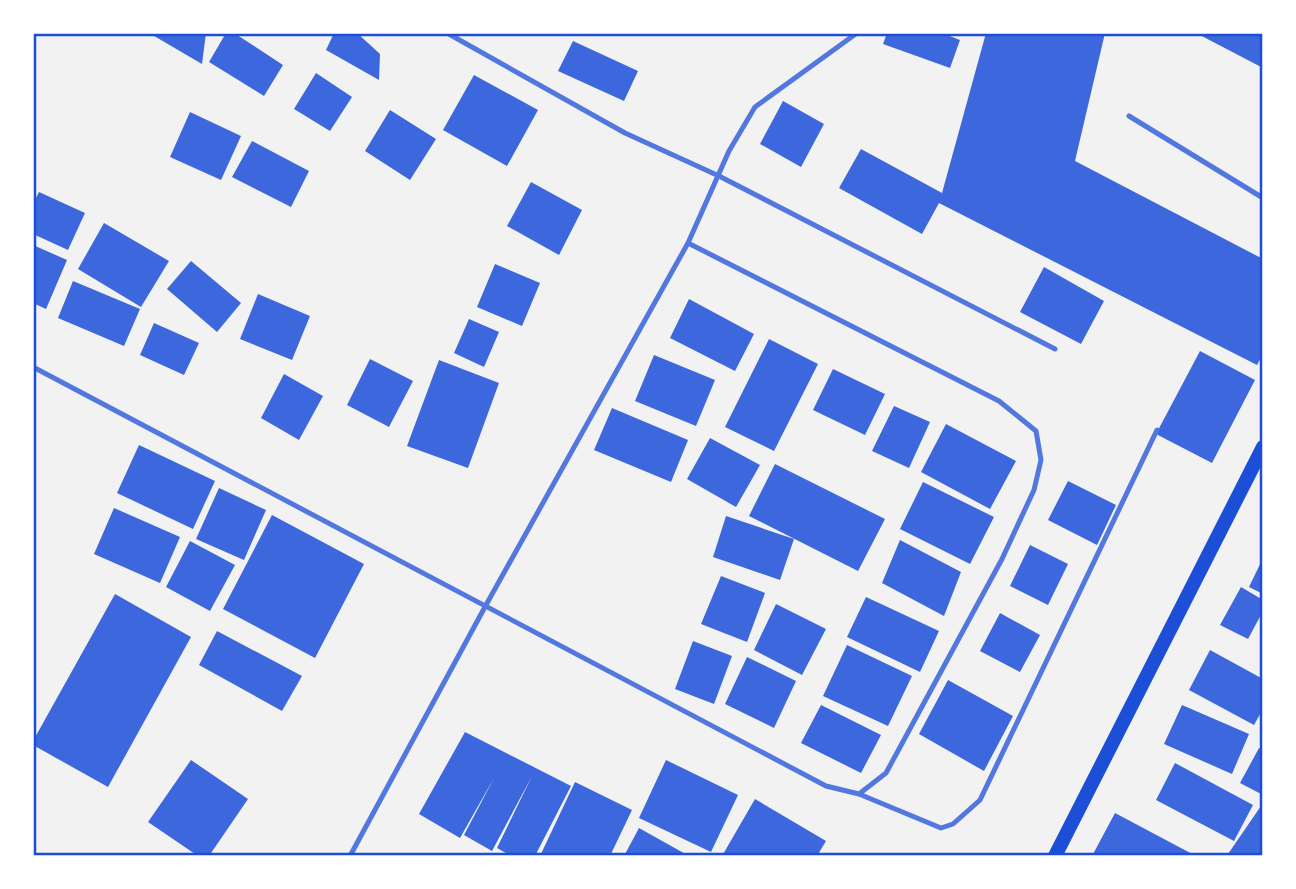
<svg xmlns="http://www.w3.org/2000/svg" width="1296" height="889" font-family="Lato,sans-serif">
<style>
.building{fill:#3d67dc}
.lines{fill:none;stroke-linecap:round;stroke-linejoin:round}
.service{stroke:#5277de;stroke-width:5}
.secondary{stroke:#1d4ed8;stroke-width:14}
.neatline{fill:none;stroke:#1d4ed8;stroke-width:2.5}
</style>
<rect width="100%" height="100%" fill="#f2f2f2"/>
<path class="building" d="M149 33H206L202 64Z
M226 33H234L283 65 264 96 209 62Z
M334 33H357L380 54 379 80 326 50Z
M887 33H942L960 40 950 68 883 44Z
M986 33H1105L1075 161 1263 259V354L1257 365 939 203 922 234 839 188 861 149 942 193Z
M1196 33H1263V68Z
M573 41 638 71 624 101 558 71Z
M316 73 352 97 330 131 294 109Z
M474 75 538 110 507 166 443 130Z
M783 101 824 124 801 167 760 144Z
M390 110 436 139 410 180 365 151Z
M190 112 241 136 221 180 170 157Z
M252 141 309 171 291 207 232 177Z
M531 182 582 210 559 255 507 226Z
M39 192 85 213 68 250 33 234V204Z
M104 223 169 261 141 307 78 269Z
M33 245 67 260 46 309 33 303Z
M191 261 241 303 217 332 167 289Z
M495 264 540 283 522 326 477 307Z
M1044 267 1104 301 1081 344 1020 312Z
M73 281 140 309 124 346 58 318Z
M258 294 310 316 292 360 240 339Z
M689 299 754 334 735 371 670 338Z
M469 319 499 332 484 367 454 353Z
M154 323 199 343 184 375 140 355Z
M769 339 818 364 774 451 725 427Z
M1200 351 1255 380 1212 463 1156 434Z
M654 355 715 380 696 426 635 401Z
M370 359 413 381 389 427 347 405Z
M439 360 499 383 468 468 407 446Z
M833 369 885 394 865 435 813 410Z
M284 374 323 396 299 440 261 418Z
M894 406 930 422 909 468 872 451Z
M612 408 688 440 671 482 594 450Z
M946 424 1016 461 990 509 921 472Z
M710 438 760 465 736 507 687 479Z
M139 445 215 481 193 529 117 493Z
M775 464 885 519 858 571 749 516Z
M1068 481 1116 505 1097 545 1048 520Z
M923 482 994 517 970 564 900 529Z
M219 488 266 510 244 560 196 539Z
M114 508 180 537 160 583 94 554Z
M272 515 364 564 315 658 223 609Z
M726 516 794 539 780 580 713 557Z
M900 540 961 572 944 616 882 583Z
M190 541 235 565 210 611 166 587Z
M1030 545 1068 564 1048 605 1010 586Z
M1263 558V594L1249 587Z
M721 576 765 593 747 642 701 624Z
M1241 587 1263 600V611L1248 639 1220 625Z
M115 594 191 637 108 787 33 745V741Z
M866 597 939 631 920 672 847 637Z
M776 604 826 629 802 675 754 650Z
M1000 613 1040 635 1020 672 980 651Z
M217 631 302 676 282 711 199 665Z
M693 641 732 656 714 704 675 689Z
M847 645 912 676 888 726 823 696Z
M1210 650 1263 679V709L1254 725 1189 690Z
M747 657 796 681 774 728 725 704Z
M948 680 1013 716 984 771 919 734Z
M821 705 881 735 861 773 801 743Z
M1182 705 1249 734 1232 774 1164 744Z
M465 732 571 786 535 856H511L497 848 532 776 492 851 464 835 494 778 460 838 419 814Z
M1259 748 1263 750V795L1240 783Z
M191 760 248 799 209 856H198L148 822Z
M666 760 738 795 711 852 639 818Z
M1175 763 1253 805 1234 841 1156 800Z
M575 782 632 810 610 856H540Z
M755 799 826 841 817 856H722Z
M1263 803V856H1230L1228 854Z
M1115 813 1196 856H1092Z
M639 828 689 856H624Z"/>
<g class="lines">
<path class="service" d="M447 33 625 133 719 176 1055 349
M1129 116 1263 198
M688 243 999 401 1036 431 1041 460 1034 490 1002 559 886 773 859 794
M33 367 826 786 859 794 941 828 953 824 980 800 1157 430
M350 856 486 605 688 243 729 151 755 107 857 33"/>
<path class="secondary" d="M1055 856 1263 447"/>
</g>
<rect width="1296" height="889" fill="none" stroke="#ffffff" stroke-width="70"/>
<rect x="35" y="35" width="1226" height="819" class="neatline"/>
</svg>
